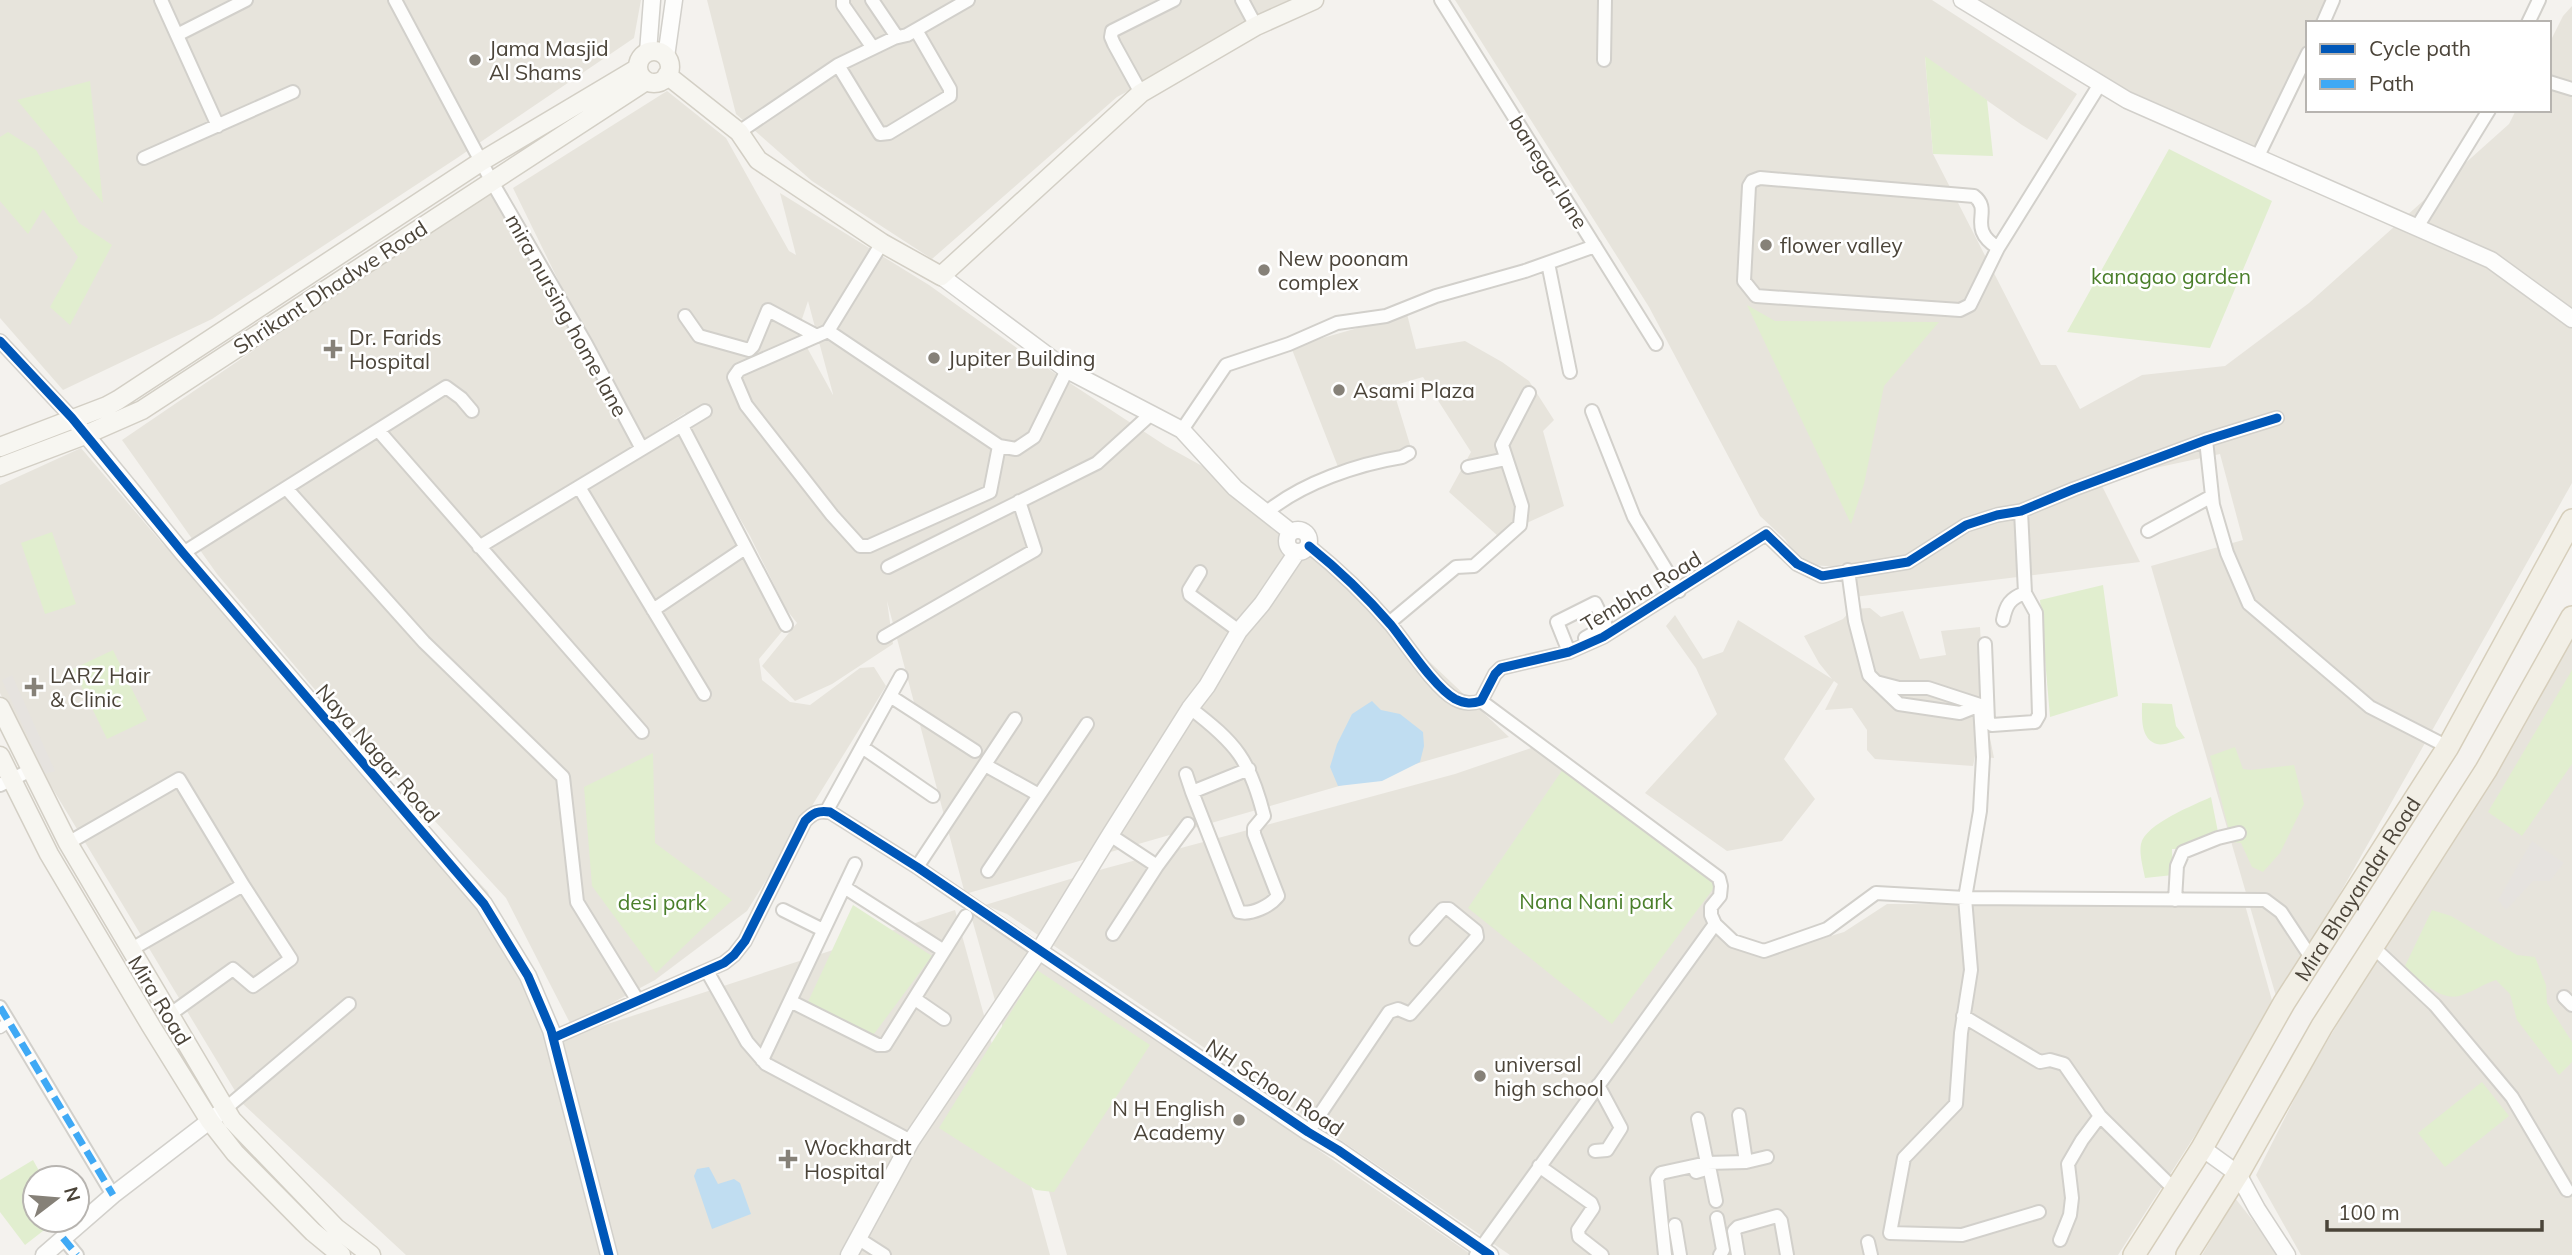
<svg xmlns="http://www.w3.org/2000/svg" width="2572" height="1255" font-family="Mulish,sans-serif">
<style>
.residential{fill:#e7e4dc;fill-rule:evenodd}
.green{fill:#e1eecf}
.parking{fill:#e6e3df}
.water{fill:#c0ddf1}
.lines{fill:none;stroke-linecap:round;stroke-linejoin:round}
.pedestrian-casing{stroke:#d2d0cb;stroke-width:13}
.minor-casing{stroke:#d2d0cb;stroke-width:16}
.tertiary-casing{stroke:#d2d0cb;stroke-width:19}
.secondary-casing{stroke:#d3cfc5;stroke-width:21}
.primary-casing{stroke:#d6cebb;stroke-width:24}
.pedestrian{stroke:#fdfdfc;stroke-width:10}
.minor{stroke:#fdfdfc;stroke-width:12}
.tertiary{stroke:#fdfdfc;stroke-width:16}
.secondary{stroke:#f7f6f1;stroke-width:18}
.primary{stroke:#f2efe6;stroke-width:21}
.quiet{stroke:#3fa9f5;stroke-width:7;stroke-dasharray:14 7;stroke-linecap:butt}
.cycleway-casing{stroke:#fff;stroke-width:13}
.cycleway{stroke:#0057b8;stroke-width:9}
.poi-dot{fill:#868178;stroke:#fff;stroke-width:2.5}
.labels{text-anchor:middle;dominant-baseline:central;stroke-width:5;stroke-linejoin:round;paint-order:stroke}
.poi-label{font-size:21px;fill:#4b4439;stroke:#fff;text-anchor:start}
.street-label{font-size:21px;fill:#4b4439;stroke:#fff}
.park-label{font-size:21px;fill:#4a7f2a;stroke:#fff}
</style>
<rect width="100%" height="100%" fill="#f4f2ee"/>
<path class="residential" d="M0 0H641L634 38 457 158 212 319 63 390 0 318Z
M707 0H1298L1117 97 932 259 812 181 736 114Z
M1455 0H1932L2077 94 2047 140 2022 125 1925 57 1933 154 2041 365H2056L2080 409 2142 375 2225 366 2309 303 2509 124 2516 110H2549V44L2563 16 2572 6V483L2278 1003 2151 566 2243 540 2220 454 2099 480 2140 562 1846 598 1840 567 1811 565 1797 557 1785 539 1760 516 1649 307Z
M1972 0H2326L2316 23H2308V42L2258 156 2021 36Z
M667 91 726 138 789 251 796 255 780 193 929 285 1021 351 1166 446 1213 472 1237 496 1377 612 1509 737 965 894 887 601 893 644 832 684 795 701 762 666 797 623 786 609 750 536 695 441 685 413 644 439 563 290 513 188ZM808 301 833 394V395L798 331Z
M492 188 648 452 680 435 789 623 759 659 762 680 790 702 810 705 860 668 874 667 886 686 747 911 655 980 571 1025 506 898 334 712 217 574 122 440Z
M1407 314 1416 349 1465 341 1502 362 1529 381 1554 420 1543 431 1564 506 1498 536 1449 492 1471 452 1423 377 1392 386 1411 448 1342 477 1291 347Z
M81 448 162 543 269 644 416 816 488 892 511 960 541 1020 568 1037 955 910 1050 1255H406L243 1104 19 733 0 693V485Z
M1870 608 1881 617 1903 611 1920 659 1946 655 1941 631 1980 627 1985 713 1994 758 1975 756 1973 766 1875 759 1867 750V730L1852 708 1825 710 1838 684 1834 681 1784 759 1815 799 1782 841 1727 851 1645 793 1717 714 1696 668 1666 626 1675 615 1703 659 1723 652 1738 620 1832 679 1819 663 1804 636 1843 619 1852 609Z
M2572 630V1255H2301L2256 1175 2303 1082Z
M1534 747 1717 882 1714 935 1754 954 1765 956 1844 932 1887 904 2245 905 2275 1011 2118 1255H1510L1007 914 985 905 1103 869 1455 774Z
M970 912 1472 1255H1067Z
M2235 1198 2280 1255H2202Z"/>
<path class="green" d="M1925 56 1987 100 1993 156 1933 154Z
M90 81 103 203 17 100Z
M8 132 36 150 79 223 112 245 70 325 50 307 78 257 43 209 28 234 0 201V137Z
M2169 149 2272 201 2210 348 2067 332Z
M1747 305 1775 321 1939 322 1884 386 1864 484 1851 524Z
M52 532 76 604 45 614 21 543Z
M2103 585 2118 696 2050 717 2040 600Z
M113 650 147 720 107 739 73 669Z
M2572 670V764L2522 836 2488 812Z
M2142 703 2172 704 2176 726 2185 738C2177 740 2164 746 2157 744 2140 739 2142 717 2142 703Z
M2235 747 2243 769 2251 770 2294 765 2304 804 2280 853 2263 872 2252 867 2241 843 2232 842 2210 756Z
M653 753 655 843 732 900 656 973 592 886 584 787Z
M1563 769 1716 885 1612 1024 1468 908Z
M2211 797 2218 832 2179 849H2172L2173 875 2145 878C2143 867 2139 854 2141 844 2145 824 2194 805 2211 797Z
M853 905 932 956 871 1038 807 1004Z
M2432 910 2451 916 2517 955 2535 957 2546 985 2547 1003 2572 1042V1062L2559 1075 2517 1020 2510 994 2496 980C2483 984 2471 993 2459 996 2439 1001 2418 978 2405 966Z
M1037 970 1150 1045 1054 1192 1036 1190 939 1128Z
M2482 1082 2509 1116 2445 1167 2418 1133Z
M33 1160 43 1178H35V1220H57L25 1245 0 1212V1180Z"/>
<path class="parking" d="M12 675 55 771 45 774 2 680Z
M2532 841 2564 863 2550 881H2533L2506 910 2498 900Z"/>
<path class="water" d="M1372 701 1381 710 1400 714 1423 732 1424 746 1420 762 1382 781 1338 786 1330 767 1337 744 1352 714Z
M709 1167 718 1184 734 1179 740 1183 751 1214 712 1229 694 1176 697 1169Z"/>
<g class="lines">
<g class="pedestrian-casing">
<path id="pedestrian" d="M0 1028 9 1022"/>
</g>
<g class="minor-casing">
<path id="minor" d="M161 0 218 126
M395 0 492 182 586 344 642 449
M843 0V5L873 48
M872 0 897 37
M1242 0 1256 26
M1441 0 1656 344
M2323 23 2333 0
M2528 23 2539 0
M177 35 246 0
M1604 60 1605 0
M838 65 880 134 889 133 950 96V89L916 30
M2549 82 2572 89
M1141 93 1114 44 1111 37 1112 31 1174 0
M739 132 838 65 894 38 907 35 968 0
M2258 156 2308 53
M144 158 293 92
M2417 227 2489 110
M882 243 828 331 999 446 1016 449 1034 437 1067 370
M1998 248C1965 227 1994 211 1974 196L1760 178 1752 181 1749 186 1744 281 1756 296 1960 310 1970 305 1998 248 2100 84
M1548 263 1570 372
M685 316 699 336 749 350 753 346 768 310 817 336
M828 331 739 370 734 377 746 405 832 515 860 546H869L990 492 999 446
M0 341 72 418
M1592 411 1634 517 1679 591
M682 426 786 625
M378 430 642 732
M1182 430 1226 365 1289 344 1337 323 1386 316 1436 296 1525 271 1595 246
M2206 440 2213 505 2227 553 2249 604 2370 707 2448 747
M1468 467 1506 459
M579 487 704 694
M286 488 424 642 563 777 577 902 638 1001
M1267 512C1302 483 1358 464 1402 457L1409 453
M2148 531 2212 496
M1309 546C1339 570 1366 596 1391 625 1407 645 1435 688 1455 699 1465 704 1472 704 1481 701L1495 674 1501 668 1569 652 1603 637 1766 534 1797 564 1822 576 1908 562 1966 525 1997 515 2021 511 2074 489 2206 440 2277 418
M479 547 705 411
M183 553 446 387 461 398 472 411
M888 567 1097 463 1151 414
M1848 570 1855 621 1869 675 1876 682 1899 704 1960 713 1980 705 1928 688H1899L1876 682
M1200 572 1189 590 1190 595 1239 631
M653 610 745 548
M2003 620C2006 605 2010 598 2025 593
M1389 623 1456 567 1474 566 1520 525 1522 506 1502 445 1529 393
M884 637 1035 550 1019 501
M1985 644 1988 721 1992 725 2035 722 2039 715 2036 613 2025 593 2021 511
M1569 652 1557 622 1595 603 1606 626 1585 638
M890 696 975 751
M1481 701 1719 878 1721 886 1720 896 1711 907V915L1715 924 1733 941 1764 951 1827 929 1876 893 1965 898 2265 900 2281 912 2312 959
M1980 705 1983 757 1980 811 1965 898 1971 970 1961 1033 1956 1104 1904 1158 1890 1233 1962 1235 2039 1212
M1190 708C1236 743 1250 760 1264 816L1254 828V834L1278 896C1270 906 1252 915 1239 912L1192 792 1249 769
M862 747 933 796
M985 765 1039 795
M1186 774 1192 792
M0 785 31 770
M826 812 901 676
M1110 835 1157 866 1113 934
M68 843 179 779 243 885 291 959 253 986 233 969 169 1015
M1157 866 1188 824
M917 867 1015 719
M988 871 1087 724
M844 887 944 951
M2175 900 2177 866 2183 852 2218 838 2239 833
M783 910 823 930
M2372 946 2435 1005 2512 1097 2567 1190
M130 950 243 885
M707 971 747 1042 766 1064 911 1141
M2564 997 2572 1005
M915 999 944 1019
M790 1001 878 1045H885L966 916
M0 1007 113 1195
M1963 1016 2040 1062 2050 1060 2064 1064 2100 1116 2175 1190
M553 1038 724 963 734 955 745 941 805 821C813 813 818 810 830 812L917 867 1039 951
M762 1060 855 864
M225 1109 349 1004
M1739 1115 1746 1162
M1698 1119 1707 1163
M1308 1132 1389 1012 1398 1009 1410 1014 1477 937 1476 931 1449 909H1443L1416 939
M1595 1151 1607 1150 1621 1128 1598 1085
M1539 1166 1591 1203 1593 1208 1578 1230 1579 1237 1602 1255
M1696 1172 1706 1169 1710 1171 1716 1201
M1717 1218 1723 1250 1720 1255
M1675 1225 1680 1255
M63 1238 77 1255
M859 1239 884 1255
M2060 1240 2070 1215 2072 1198 2068 1164 2082 1140 2100 1116
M1868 1242 1871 1255
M1476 1255 1715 924
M1665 1255 1657 1179 1661 1173 1707 1163 1746 1162 1767 1157
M1738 1255 1734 1231 1738 1227 1777 1216 1781 1221 1787 1255"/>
</g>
<g class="tertiary-casing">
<path id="tertiary" d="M1962 0 2127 100 2491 260 2572 319
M648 52 652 0
M666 57 674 0
M941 276 1067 370 1182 430 1235 488 1291 532
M72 418 183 553 484 904 528 976 551 1030 609 1255
M1287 541a11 11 0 1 1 22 0a11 11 0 1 1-22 0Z
M1039 951 1308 1132 1338 1150 1490 1255
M2202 1148 2238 1174 2257 1209 2287 1255
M44 1255 113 1195 225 1109
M849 1255 911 1141 1039 951 1110 835 1190 708 1207 686 1239 631 1262 604 1297 552"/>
</g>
<g class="secondary-casing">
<path id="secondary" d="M638 67a16 16 0 1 1 32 0a16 16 0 1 1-32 0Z
M667 75 739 132 758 160 882 243 941 276 1141 93 1256 26 1314 0
M0 447 107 406 118 400 482 161 638 68
M0 467 85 435 142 410 646 81
M0 707 68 843 232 1120 336 1228 371 1255
M0 756 49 854 151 1026 210 1121 235 1153 313 1232 341 1255"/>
</g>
<g class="primary-casing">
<g id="primary">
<path id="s1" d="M2134 1255 2202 1148 2284 1003 2448 747 2572 520"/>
<path d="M2187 1255 2238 1174 2322 1026 2486 770 2572 617"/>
</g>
</g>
<use href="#pedestrian" class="pedestrian"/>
<use href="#minor" class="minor"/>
<use href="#tertiary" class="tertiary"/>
<use href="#secondary" class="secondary"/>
<use href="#primary" class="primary"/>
<path class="quiet" d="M0 1007 113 1195
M63 1238 77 1255"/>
<g class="cycleway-casing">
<path id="cycleway" d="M0 341 72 418 183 553 484 904 528 976 551 1030 609 1255
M1309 546C1339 570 1366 596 1391 625 1407 645 1435 688 1455 699 1465 704 1472 704 1481 701L1495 674 1501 668 1569 652 1603 637 1766 534 1797 564 1822 576 1908 562 1966 525 1997 515 2021 511 2074 489 2206 440 2277 418
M553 1038 724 963 734 955 745 941 805 821C813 813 818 810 830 812L917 867 1308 1132 1338 1150 1490 1255"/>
</g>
<use href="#cycleway" class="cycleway"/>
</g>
<g class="poi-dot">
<circle cx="475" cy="60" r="7"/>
<circle cx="1766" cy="245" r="7"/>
<circle cx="1264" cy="270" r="7"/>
<path d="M329.5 338.5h7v7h7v7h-7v7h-7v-7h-7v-7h7z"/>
<circle cx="934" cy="358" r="7"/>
<circle cx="1339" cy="390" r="7"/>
<path d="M30.5 676.5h7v7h7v7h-7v7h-7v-7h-7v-7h7z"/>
<circle cx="1480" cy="1076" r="7"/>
<circle cx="1239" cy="1120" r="7"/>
<path d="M784.5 1148.5h7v7h7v7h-7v7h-7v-7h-7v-7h7z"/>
</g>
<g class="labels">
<g class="poi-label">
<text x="489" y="48">Jama Masjid<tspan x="489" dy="24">Al Shams</tspan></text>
<text x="1780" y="245">flower valley</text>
<text x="1278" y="258">New poonam<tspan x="1278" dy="24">complex</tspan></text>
<text x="349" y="337">Dr. Farids<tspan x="349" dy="24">Hospital</tspan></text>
<text x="948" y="358">Jupiter Building</text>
<text x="1353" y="390">Asami Plaza</text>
<text x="50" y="675">LARZ Hair<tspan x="50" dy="24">&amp; Clinic</tspan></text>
<text x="1494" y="1064">universal<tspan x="1494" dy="24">high school</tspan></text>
<text x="1225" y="1108" text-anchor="end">N H English<tspan x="1225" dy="24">Academy</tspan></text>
<text x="804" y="1147">Wockhardt<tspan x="804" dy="24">Hospital</tspan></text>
</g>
<g class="street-label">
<text transform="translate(1549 172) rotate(58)">banegar lane</text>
<text transform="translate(330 287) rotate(-33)">Shrikant Dhadwe Road</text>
<text transform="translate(567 315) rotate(61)">mira nursing home lane</text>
<text transform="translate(1641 591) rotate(-31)">Tembha Road</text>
<text transform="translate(378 753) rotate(49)">Naya Nagar Road</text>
<text stroke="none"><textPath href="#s1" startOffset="429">Mira Bhayandar Road</textPath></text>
<text transform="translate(160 1000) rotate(59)">Mira Road</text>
<text transform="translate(1275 1087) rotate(33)">NH School Road</text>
</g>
<g class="park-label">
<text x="2171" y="276">kanagao garden</text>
<text x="1596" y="901">Nana Nani park</text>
<text x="662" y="902">desi park</text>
</g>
</g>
<rect x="2306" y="21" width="245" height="91" fill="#ffffff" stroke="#b7b4b0" stroke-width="2"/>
<rect x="2320" y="44" width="35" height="10" fill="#0057b8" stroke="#b7b4b0" stroke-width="2"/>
<text x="2369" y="56" font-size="21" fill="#4b4439">Cycle path</text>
<rect x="2320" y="79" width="35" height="10" fill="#3fa9f5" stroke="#b7b4b0" stroke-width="2"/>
<text x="2369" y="91" font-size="21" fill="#4b4439">Path</text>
<g transform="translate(56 1199) rotate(74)"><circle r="33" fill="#ffffff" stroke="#b7b4b0" stroke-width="2"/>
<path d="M0-5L12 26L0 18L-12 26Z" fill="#868178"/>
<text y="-10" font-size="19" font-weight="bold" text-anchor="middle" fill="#4b4439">N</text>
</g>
<path d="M2327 1220v10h215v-10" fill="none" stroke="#4b4439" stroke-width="3.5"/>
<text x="2338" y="1220" font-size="21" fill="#4b4439" stroke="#ffffff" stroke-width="5" paint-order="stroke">100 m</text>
</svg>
